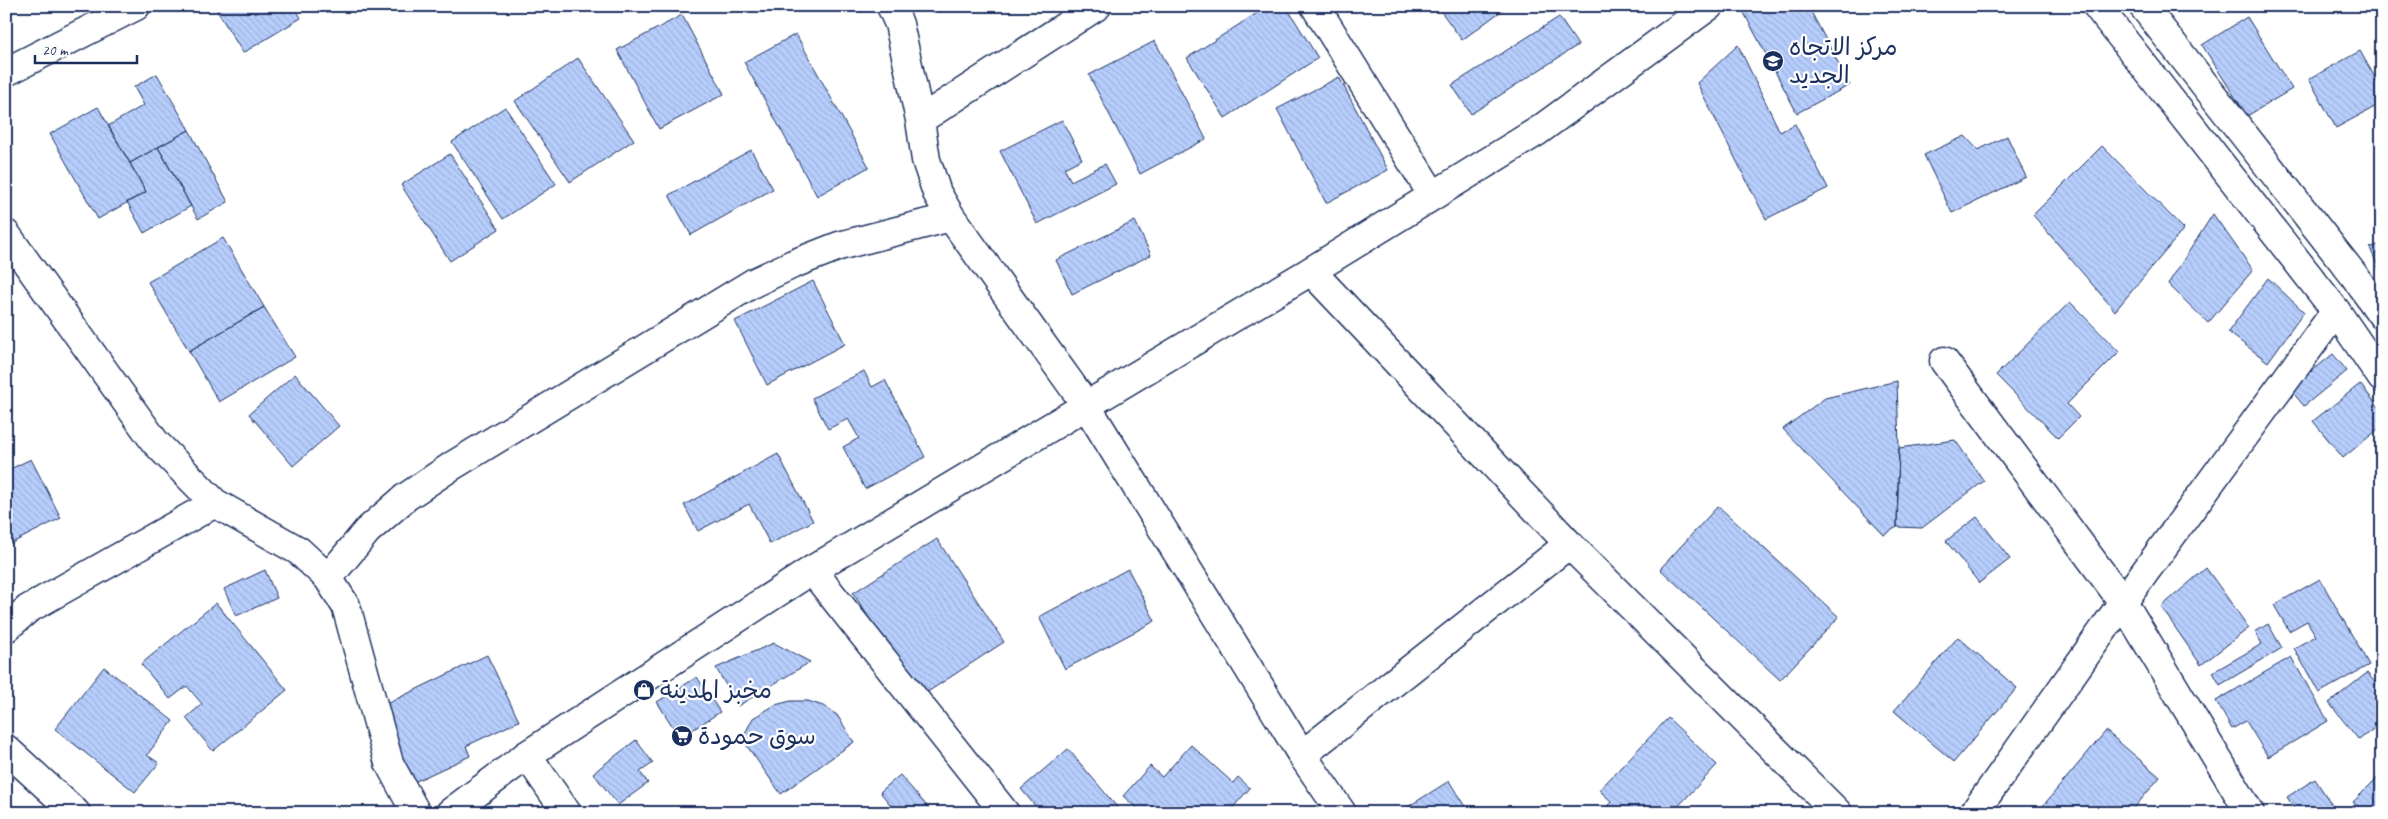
<svg xmlns="http://www.w3.org/2000/svg" width="2388" height="819" font-family="Caveat,'Playpen Sans Arabic',sans-serif">
<style>
.building{fill:url(#building-back-hatch);stroke:#1b2f5e}
.lines{fill:none;stroke-linecap:round;stroke-linejoin:round}
.street-casing{stroke:#1b2f5e;stroke-width:31}
.secondary-casing{stroke:#1b2f5e;stroke-width:31}
.street{stroke:#fff;stroke-width:28}
.secondary{stroke:#fff;stroke-width:28}
.labels{text-anchor:middle;dominant-baseline:central;stroke-width:4.5;stroke-linejoin:round;paint-order:stroke}
.poi-label{font-size:24px;fill:#1b2f5e;stroke:#fff;text-anchor:start}
</style>
<defs>
<pattern id="building-back-hatch" width="6" height="6" patternUnits="userSpaceOnUse" patternTransform="scale(1.25)"><rect width="6" height="6" fill="#b7cefd"/><path d="M-1 5l2 2M0 0l6 6M5-1l2 2" fill="none" stroke="#9db1db"/></pattern>
</defs>
<rect width="100%" height="100%" fill="#fff"/>
<filter id="ink" filterUnits="userSpaceOnUse"><feTurbulence type="fractalNoise" baseFrequency=".02" numOctaves="2"/><feDisplacementMap in="SourceGraphic" scale="10" xChannelSelector="R" yChannelSelector="G"/><feConvolveMatrix kernelMatrix="1 2 1 2 8 2 1 2 1" color-interpolation-filters="sRGB"/></filter>
<g filter="url(#ink)">
<path class="building" d="M221 6H294L301 18 243 53 216 9Z
M1268 6H1286L1318 58 1225 118 1187 58Z
M1437 6H1508L1462 40Z
M1753 6H1808L1850 85 1797 113 1743 11Z
M682 15 724 94 659 129 617 50Z
M1559 17 1578 45 1471 114 1452 85Z
M2247 17 2292 89 2247 116 2202 45Z
M796 34 869 167 817 196 744 62Z
M1155 41 1206 139 1140 174 1089 75Z
M1738 45 1780 132 1795 124 1828 188 1766 219 1697 83Z
M2360 51 2382 90V103L2336 128 2309 79Z
M578 58 634 140 570 182 515 101Z
M157 74 189 130 130 163 108 126 144 105 134 87Z
M1339 77 1388 170 1326 203 1277 109Z
M98 107 146 192 98 219 50 134Z
M505 107 556 184 503 219 452 142Z
M1062 120 1082 159 1064 168 1071 181 1105 164 1116 184 1037 224 1000 151Z
M189 130 228 202 198 219 158 147Z
M1965 136 1978 150 2007 136 2026 177 1952 213 1924 155Z
M2102 146 2184 229 2115 311 2033 215Z
M158 147 191 206 144 233 127 202 146 192 130 163Z
M751 150 773 189 691 235 669 195Z
M450 154 499 229 450 261 401 185Z
M2213 214 2253 270 2208 323 2168 284Z
M1135 221 1151 255 1072 294 1056 260Z
M223 238 264 307 189 351 148 282Z
M2382 243V273L2381 274 2370 248Z
M2268 278 2304 312 2268 362 2228 332Z
M813 281 845 344 767 385 735 321Z
M2070 302 2119 352 2067 404 2079 417 2058 438 1996 375Z
M264 307 295 357 219 402 189 351Z
M2333 354 2347 371 2304 406 2290 389Z
M864 371 872 387 885 380 925 457 865 489 843 447 859 438 848 419 828 429 812 398Z
M295 374 339 426 293 466 249 414Z
M1897 381 1899 448 1897 527 1884 535 1783 429 1825 398Z
M2360 384 2382 411V426L2343 458 2313 421Z
M1955 440 1984 481 1922 528 1897 527 1899 448Z
M778 454 813 521 770 544 749 504 698 531 684 505Z
M31 459 61 518 6 546V471Z
M1718 506 1839 617 1780 680 1660 569Z
M1977 517 2010 559 1979 583 1946 541Z
M937 539 1004 642 920 697 853 593Z
M2206 568 2249 628 2201 665 2161 607Z
M1128 569 1155 621 1065 669 1039 617Z
M265 570 277 598 236 616 224 589Z
M2320 579 2369 665 2319 693 2294 648 2316 636 2307 621 2289 631 2274 605Z
M216 603 287 690 213 751 186 718 202 704 187 686 170 699 141 664Z
M2268 624 2282 648 2220 685 2213 672 2262 644 2255 632Z
M1958 637 2017 688 1954 762 1894 711Z
M774 643 810 662 738 706 716 668Z
M487 655 519 721 466 746 470 756 414 782 378 708Z
M2291 657 2328 721 2268 757 2246 721 2232 729 2216 701Z
M104 667 173 721 147 755 159 763 135 792 55 729Z
M2367 673 2382 691V722L2359 740 2329 703Z
M697 677 720 712 680 738 657 702Z
M791 701H808L823 706 837 715 854 742 781 794 742 739 753 718 775 705Z
M1668 718 1717 765 1672 813H1607L1604 810 1612 802 1599 790Z
M2106 731 2160 777 2130 813H2037Z
M636 740 653 763 640 772 648 783 618 805 593 773Z
M1191 745 1233 783 1238 777 1250 788 1228 813H1142L1123 796 1150 766 1162 777Z
M1068 749 1122 813H1041L1021 789Z
M2382 773V813H2363L2353 802Z
M900 775 933 813H897L880 792Z
M2315 779 2337 813H2297L2287 797Z
M1449 781 1469 813H1398Z"/>
<g class="lines">
<g class="street-casing">
<path id="street" d="M891 6 899 24 920 120 926 160 937 193 951 217 1086 405 1302 755 1342 813
M1315 6 1432 194
M6 72 136 6
M920 120 1097 6
M6 234 155 442 215 503 299 551 328 578 346 606 389 763 416 813
M1311 271 1569 544 1838 813
M1944 361 2123 602 2250 813
M812 570 1005 813
M328 578 367 531 406 497 452 466 753 283 793 264 839 246 951 217
M6 628 28 609 215 503
M6 749 76 813
M527 755 567 813
M1302 755 1569 544
M1974 813 2123 602 2336 311"/>
</g>
<g class="secondary-casing">
<path id="secondary" d="M2097 6 2336 311 2382 378
M2143 6 2353 274 2382 315
M450 813 527 755 812 570 1311 271 1538 131 1709 6"/>
</g>
<use href="#street" class="street"/>
<use href="#secondary" class="secondary"/>
</g>
</g>
<defs>
<g id="school-disc" transform="scale(1.125)"><circle r="9.5" fill="#1b2f5e" stroke="#fff"/><path d="M0-5L7-2L0 1L-7-2ZM-4 1L0 2.5L4 1V4Q0 6-4 4Z" fill="#fff"/></g>
<g id="shop-disc" transform="scale(1.125)"><circle r="9.5" fill="#1b2f5e" stroke="#fff"/><path d="M-5-2.5h2.3a2.7 3.5 0 0 1 5.4 0H5L5.5 6h-11ZM-1.5-2.5h3a1.5 2.3 0 0 0-3 0Z" fill="#fff"/></g>
<g id="supermarket-disc" transform="scale(1.125)"><circle r="9.5" fill="#1b2f5e" stroke="#fff"/><path d="M-6-5.5h2.5l.6 2H6L4.5 2H-2.5L-4.4-4H-6ZM-1.5 3.2a1.3 1.3 0 1 0 .1 0ZM3 3.2a1.3 1.3 0 1 0 .1 0Z" fill="#fff"/></g>
</defs>
<g fill-rule="evenodd">
<use href="#school-disc" x="1773" y="61"/>
<use href="#shop-disc" x="644" y="690"/>
<use href="#supermarket-disc" x="682" y="736"/>
</g>
<g class="labels">
<g class="poi-label">
<text x="1789" y="47">مركز الاتجاه<tspan x="1789" dy="28">الجديد</tspan></text>
<text x="660" y="690">مخبز المدينة</text>
<text x="698" y="736">سوق حمودة</text>
</g>
</g>
<rect width="2388" height="819" fill="none" stroke="#fff" stroke-width="25"/>
<rect x="12" y="12" width="2363" height="794" fill="none" stroke="#1b2f5e" stroke-width="2" filter="url(#ink)"/>
<path d="M35 55v8h102v-8" fill="none" stroke="#1b2f5e" stroke-width="2.5"/>
<text x="42" y="55" font-size="15" fill="#1b2f5e" stroke="#ffffff" stroke-width="4" paint-order="stroke">20 m</text>
</svg>
